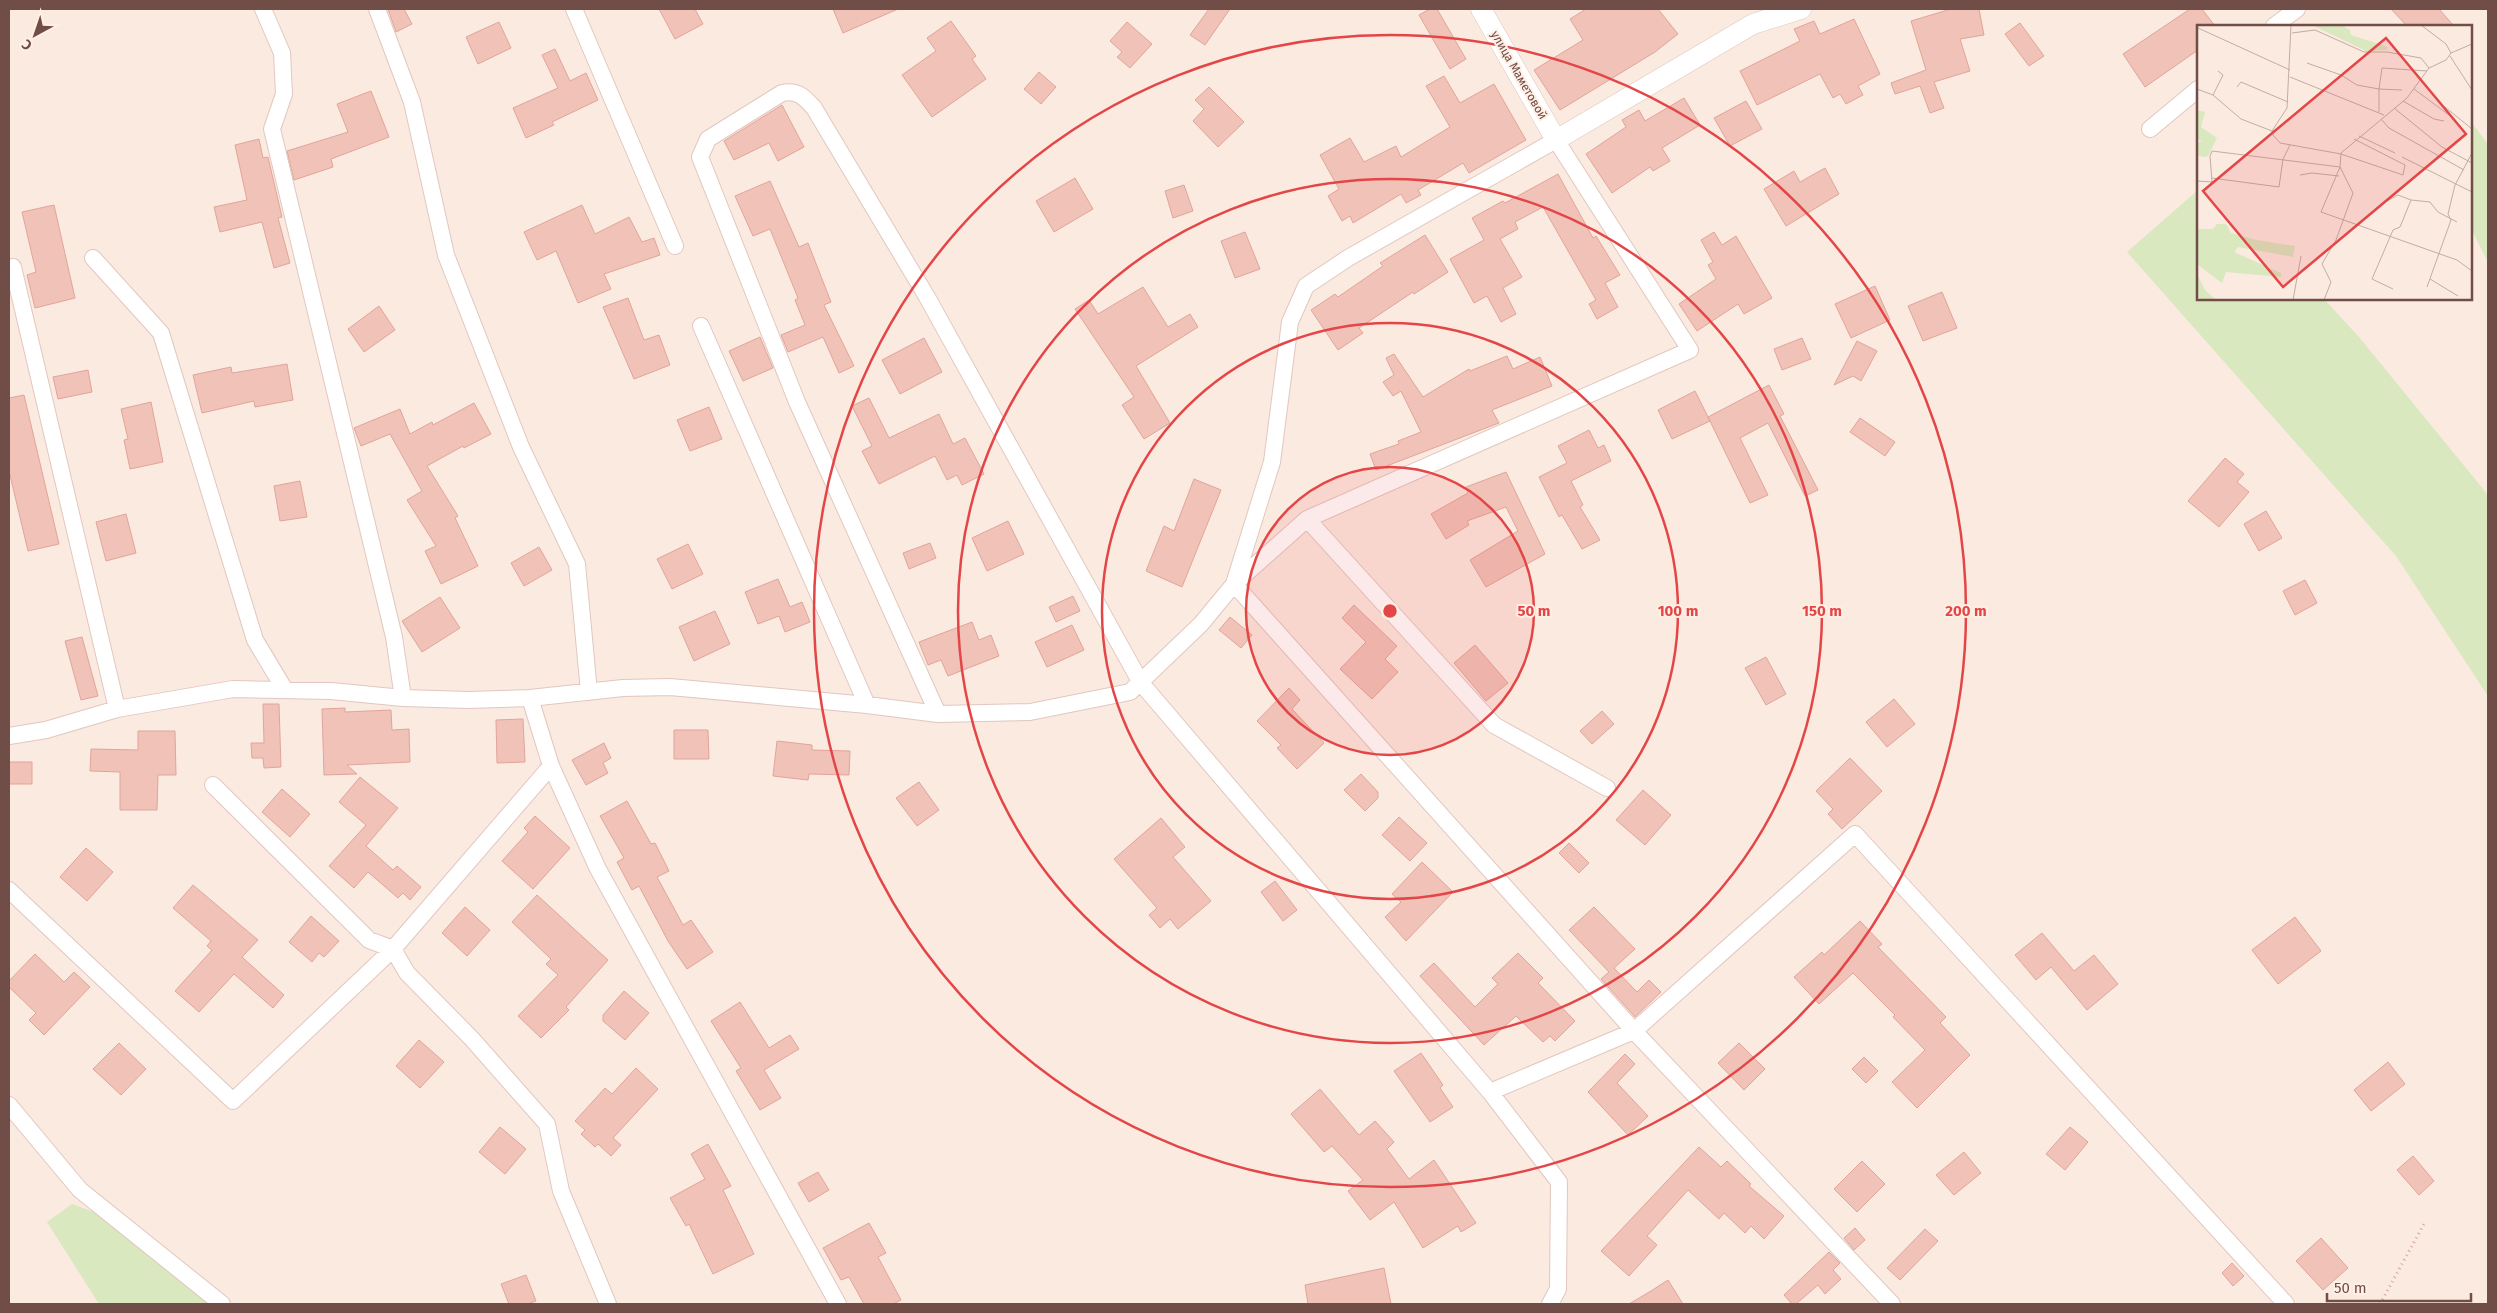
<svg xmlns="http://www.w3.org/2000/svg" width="2497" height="1313" font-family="'Fira Sans',sans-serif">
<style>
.green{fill:#d9e8bf}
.building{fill:#f0c2b8;stroke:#e2a499}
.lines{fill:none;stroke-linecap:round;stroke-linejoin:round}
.minor-casing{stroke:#e1c7bf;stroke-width:18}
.tertiary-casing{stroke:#e1c7bf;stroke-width:21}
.path{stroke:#d4a59c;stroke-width:3;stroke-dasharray:1 4;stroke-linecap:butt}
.minor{stroke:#fff;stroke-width:16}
.tertiary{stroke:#fff;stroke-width:20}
.ring{fill:none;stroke:#e44647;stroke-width:2.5}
.labels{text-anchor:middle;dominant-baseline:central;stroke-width:4;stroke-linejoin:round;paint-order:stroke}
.street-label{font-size:12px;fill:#714d48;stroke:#ffefe5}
.inset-road{fill:none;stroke:#c4aba3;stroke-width:1}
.view{fill:#e44647;fill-opacity:0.15;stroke:#e44647;stroke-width:2.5}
.inset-edge{fill:none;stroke:#714d48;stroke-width:2.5}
.centre{fill:#e44647;stroke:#ffefe5;stroke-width:2.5}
.ring-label{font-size:15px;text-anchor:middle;font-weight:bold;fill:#e44647;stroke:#ffefe5;stroke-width:4;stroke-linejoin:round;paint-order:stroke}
</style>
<rect width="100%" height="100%" fill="#fbeae0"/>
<path class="green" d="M2471 122 2488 144V263L2471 228Z
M2198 190V299H2324L2359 337 2488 495V696L2396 556 2127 252Z
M72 1204 100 1214 211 1304H99L47 1222Z"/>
<path class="building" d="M388 9H404L412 24 396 32Z
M659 9H695L703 24 675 39Z
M833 9H898L843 33Z
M1209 9H1230L1205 45 1190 35Z
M1430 9H1437L1466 59 1450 69 1419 15Z
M1586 9H1658L1678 34 1655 52 1560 110 1534 70 1583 40 1570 19Z
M1951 9H1979L1984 35 1960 39 1970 71 1934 82 1944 108 1930 113 1920 86 1895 94 1891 83 1926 70 1911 21Z
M2190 9H2202L2215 26H2198V50L2145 87 2123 54Z
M2391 9H2439L2454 26H2407Z
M1854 19 1880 74 1858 86 1863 95 1846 104 1840 94 1833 98 1820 74 1757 105 1740 71 1800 41 1794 29 1814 21 1820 34Z
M951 21 976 56 972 59 986 79 932 117 902 75 936 51 927 38Z
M499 22 511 48 478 64 466 37Z
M1127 22 1152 44 1130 68 1117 57 1122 52 1110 41Z
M2020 23 2044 56 2029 66 2005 34Z
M555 49 570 81 586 73 598 100 552 122 554 125 526 138 513 108 558 88 542 55Z
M1039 72 1056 87 1041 104 1024 89Z
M1444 76 1460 103 1494 84 1526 140 1469 173 1463 163 1418 190 1421 195 1406 203 1401 194 1353 223 1350 216 1342 221 1328 196 1339 189 1320 155 1350 138 1364 162 1396 146 1401 157 1450 127 1426 86Z
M1209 87 1244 122 1218 147 1193 121 1204 109 1195 100Z
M371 91 389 137 331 159 333 167 294 180 287 151 348 132 337 104Z
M1684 98 1700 125 1662 148 1670 161 1653 171 1650 167 1612 193 1586 154 1626 127 1622 120 1639 110 1645 121Z
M1746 101 1762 129 1730 146 1714 118Z
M782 105 804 147 778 161 769 143 734 160 724 141Z
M259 139 263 158 268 157 282 217 278 218 290 263 274 268 262 222 220 232 214 207 247 200 235 145Z
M1825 168 1839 194 1786 226 1764 189 1794 171 1800 182Z
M1558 174 1593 238 1596 236 1620 275 1605 283 1618 307 1597 319 1589 304 1596 300 1543 207 1515 222 1518 229 1500 239 1522 277 1503 288 1516 314 1501 322 1487 296 1474 303 1450 259 1484 240 1472 218 1503 201 1505 203Z
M1075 178 1093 209 1054 232 1036 201Z
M770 181 799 247 808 243 831 302 824 305 854 366 839 373 823 337 788 352 781 335 805 325 795 300 798 298 770 229 753 236 735 196Z
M1184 185 1193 211 1173 218 1165 191Z
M54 205 75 298 35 308 27 275 36 272 22 212Z
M582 205 595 234 629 217 642 242 654 238 660 255 604 274 611 289 578 303 556 251 537 260 524 232Z
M1245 232 1260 269 1235 278 1221 241Z
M1714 232 1722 245 1736 236 1772 298 1744 314 1738 304 1697 331 1679 304 1716 279 1708 265 1713 262 1701 240Z
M1425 235 1448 272 1414 294 1413 292 1359 328 1363 333 1338 350 1311 310 1335 294 1338 297 1383 266 1380 263Z
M1875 286 1890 320 1851 338 1835 304Z
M1143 287 1168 327 1190 314 1198 327 1136 366 1170 423 1144 439 1122 405 1134 397 1075 309 1089 300 1098 314Z
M1942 292 1957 328 1923 341 1908 306Z
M628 298 644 340 659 335 670 365 634 379 603 307Z
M379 306 395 330 364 352 348 329Z
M760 337 773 368 743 381 729 351Z
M924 338 942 372 900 394 882 360Z
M1802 338 1811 359 1782 370 1774 349Z
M1857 341 1877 351 1861 381 1853 376 1834 385Z
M1394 354 1423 397 1469 369 1470 371 1507 356 1513 369 1540 357 1552 386 1492 410 1499 423 1376 470 1370 454 1399 444 1398 441 1421 432 1401 391 1393 396 1383 382 1394 375 1386 358Z
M287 364 293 400 255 407 254 401 202 413 193 375 231 367 232 373Z
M88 370 92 392 58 399 53 377Z
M1769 385 1784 414 1780 416 1818 490 1805 496 1768 423 1740 438 1768 495 1750 503 1708 417Z
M1695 391 1710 421 1672 439 1658 410Z
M24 395 59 544 28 551 9 471V398Z
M869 398 889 438 939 414 953 444 965 438 984 474 962 485 957 475 947 480 935 456 879 484 862 451 872 446 852 406Z
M151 402 163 462 130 469 124 440 128 439 121 409Z
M474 403 491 434 464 448 463 446 427 466 458 516 455 518 478 566 441 584 425 551 436 546 407 500 422 491 390 434 361 446 354 428 400 409 410 434 432 422 433 425Z
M709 407 722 439 690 451 677 420Z
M1860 418 1895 442 1885 456 1850 432Z
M1589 430 1598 448 1604 445 1611 461 1571 481 1583 505 1580 507 1600 540 1582 549 1562 515 1559 517 1539 477 1567 463 1558 446Z
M2225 458 2244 474 2237 482 2249 492 2219 527 2188 501Z
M1506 472 1545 554 1486 587 1470 560 1518 531 1506 507 1467 521 1469 525 1446 539 1431 514 1468 493 1466 487Z
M1194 479 1221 490 1182 587 1146 571 1164 526 1174 531Z
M300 481 307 517 280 521 274 486Z
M2266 511 2282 538 2259 551 2244 524Z
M126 514 136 553 106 561 96 522Z
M1008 521 1024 554 987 571 972 538Z
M930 543 936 558 909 569 903 553Z
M688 544 703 574 672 589 657 559Z
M539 547 552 570 524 586 511 563Z
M778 579 790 607 802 602 810 622 785 632 779 616 758 624 745 592Z
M2305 580 2317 603 2295 615 2283 591Z
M1073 596 1080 611 1056 622 1049 607Z
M440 597 460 628 422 652 402 621Z
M1354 605 1397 646 1385 659 1398 672 1372 699 1340 669 1366 642 1342 618Z
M715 611 730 644 694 661 679 627Z
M1230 617 1252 635 1241 648 1219 630Z
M972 622 979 640 991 635 999 656 948 676 941 660 928 665 919 642Z
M1072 625 1084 650 1047 667 1035 642Z
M82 637 98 696 81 700 65 641Z
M1475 645 1508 683 1486 701 1454 663Z
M1766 657 1786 694 1766 705 1745 668Z
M1289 688 1300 700 1292 709 1324 743 1297 769 1277 748 1281 745 1257 721Z
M1894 699 1915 724 1887 747 1866 722Z
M263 704H279L281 767 264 768 263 758H252L251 743H264Z
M345 708V712L391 710 392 730 409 729 410 762 347 765 357 774 324 775 322 709Z
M1602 711 1614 724 1592 744 1580 731Z
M523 719 525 762 497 763 496 720Z
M674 730H708L709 759H674Z
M138 731H175L176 775H158L157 810H120V772L90 771 91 749 138 750Z
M777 741 812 745V750L850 751 849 775 809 774 808 780 773 776Z
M604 743 611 758 603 763 608 773 586 785 572 760Z
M1850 758 1882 791 1842 829 1828 814 1833 809 1816 791Z
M9 762H32V784H9Z
M1361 774 1378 792V798L1365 811 1344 790Z
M360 777 398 808 366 846 393 870 397 866 421 887 410 900 403 893 398 898 368 872 354 888 329 866 366 825 339 802Z
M919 782 939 810 917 826 896 798Z
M282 789 310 814 290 837 262 812Z
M1643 790 1671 815 1645 845 1616 820Z
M627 801 651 844 655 843 669 871 657 877 683 925 691 920 713 952 687 969 668 941 639 886 632 890 617 862 624 858 600 816Z
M535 816 570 848 533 889 502 861 528 832 524 828Z
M1399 817 1427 843 1410 861 1382 835Z
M1161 818 1185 847 1173 857 1211 901 1178 929 1170 919 1160 928 1149 915 1157 908 1114 859Z
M1569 843 1589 863 1579 873 1559 853Z
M86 848 113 872 87 901 60 877Z
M1422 862 1453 892 1406 941 1385 917 1401 902 1392 894Z
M1275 881 1297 910 1283 921 1261 892Z
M193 885 258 940 242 957 284 995 273 1008 234 974 199 1012 175 991 212 950 207 946 211 941 173 908Z
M537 895 608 960 566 1007 569 1010 541 1038 518 1016 558 975 546 964 551 959 512 922Z
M465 907 490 930 467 956 442 933Z
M1594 907 1635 949 1614 968 1637 992 1649 980 1661 992 1635 1017 1601 979 1609 972 1569 930Z
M311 916 339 941 324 957 319 953 312 962 289 942Z
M2295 917 2321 951 2278 984 2252 950Z
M1860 921 1882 944 1878 947 1946 1017 1940 1023 1970 1055 1917 1108 1892 1082 1925 1050 1893 1017 1895 1015 1853 973 1819 1004 1794 977 1822 952 1824 955Z
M2042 933 2074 971 2094 955 2118 984 2087 1010 2051 967 2036 980 2015 955Z
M1518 953 1543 978 1538 983 1575 1021 1555 1041 1550 1036 1543 1042 1516 1016 1484 1045 1420 976 1434 963 1475 1007 1498 984 1492 978Z
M35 954 64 982 74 972 90 987 44 1035 29 1020 36 1013 9 987V981Z
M624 991 649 1013 625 1040 603 1021V1015Z
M740 1002 769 1048 790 1035 799 1049 764 1070 781 1098 760 1110 736 1071 741 1068 711 1021Z
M419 1040 444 1062 420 1088 396 1066Z
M119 1043 146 1069 121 1095 93 1069Z
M1739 1043 1765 1069 1744 1090 1718 1063Z
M1421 1053 1443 1085 1440 1088 1453 1107 1430 1122 1394 1071Z
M1625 1054 1635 1064 1617 1083 1648 1116 1628 1135 1588 1092Z
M1864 1057 1878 1071 1866 1083 1852 1069Z
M2388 1062 2405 1084 2371 1111 2354 1090Z
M636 1068 658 1089 613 1138 621 1145 611 1156 598 1144 595 1147 581 1134 585 1130 575 1121 605 1088 612 1094Z
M1320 1089 1359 1135 1375 1121 1394 1142 1387 1149 1409 1179 1434 1160 1476 1223 1461 1232 1458 1226 1423 1248 1394 1202 1370 1220 1348 1191 1363 1180 1332 1146 1324 1152 1291 1114Z
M500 1127 526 1149 505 1174 479 1152Z
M2070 1127 2088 1142 2065 1170 2046 1154Z
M708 1144 731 1186 723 1190 754 1254 713 1274 689 1224 686 1226 670 1198 705 1179 691 1154Z
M1699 1147 1721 1167 1727 1161 1751 1184 1749 1186 1784 1216 1764 1239 1751 1226 1745 1233 1724 1213 1719 1219 1688 1190 1647 1236 1657 1245 1629 1276 1601 1251Z
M1964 1152 1981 1173 1954 1195 1936 1175Z
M2413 1156 2434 1181 2419 1195 2397 1170Z
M1862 1161 1885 1184 1857 1212 1834 1189Z
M818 1172 829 1190 809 1202 798 1183Z
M869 1223 886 1253 878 1257 901 1300 893 1304H864L849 1277 841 1280 823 1248Z
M1855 1228 1865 1240 1854 1250 1844 1238Z
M1925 1229 1938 1241 1900 1280 1887 1268Z
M2321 1238 2348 1268 2323 1290 2296 1261Z
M1829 1252 1840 1263 1833 1270 1841 1279 1825 1294 1818 1285 1796 1304H1792L1784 1295Z
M2232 1263 2244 1276 2233 1286 2222 1273Z
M1384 1268 1391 1304H1308L1305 1285Z
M526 1275 536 1301 527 1304H509L501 1284Z
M1668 1280 1683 1304H1629L1651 1291Z"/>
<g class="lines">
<g class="minor-casing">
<path id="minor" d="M263 9 282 53 284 94 272 129 394 637 403 698
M377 9 412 102 446 255 521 447 577 564 589 692
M574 9 675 246
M2274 26 2297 9
M2150 129 2198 89
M93 258 161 333 255 640 285 690
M13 267 117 709
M701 326 867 705
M1307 519 1494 725 1607 788
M530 698 551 766 598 869 838 1304
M938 714 797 402 700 157 708 139 782 93C798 90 804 97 814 108L927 297 1141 683 1490 1092 1559 1182 1558 1289 1550 1304
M9 736 46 730 117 709 233 689 331 691 403 698 468 700 530 698 623 688 670 687 867 705 938 714 1030 712 1130 692 1201 624 1234 584 1272 462 1290 322 1306 286 1348 258 1556 140 1690 350 1307 519 1234 584 1634 1031 1892 1304
M213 785 369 940 393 949 551 766
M9 890 233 1101 393 949 407 973 472 1039 547 1124 561 1191 608 1304
M1490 1092 1634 1031 1855 834 2286 1304
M9 1105 80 1190 222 1304"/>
</g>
<g class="tertiary-casing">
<path id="tertiary" d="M1481 9 1556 140 1753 24 1801 9"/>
</g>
<path class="path" d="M2380 1304 2424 1224"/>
<use href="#minor" class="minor"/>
<use href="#tertiary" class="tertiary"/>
</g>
<circle cx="1390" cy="611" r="144" fill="#e44647" fill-opacity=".12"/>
<g class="ring">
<circle cx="1390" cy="611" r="144"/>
<circle cx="1390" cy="611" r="288"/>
<circle cx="1390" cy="611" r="432"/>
<circle cx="1390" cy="611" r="576"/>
</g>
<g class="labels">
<g class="street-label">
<text transform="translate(1519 75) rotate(60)">улица Маметовой</text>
</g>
</g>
<g transform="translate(2197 25)">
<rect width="275" height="275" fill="#fbeae0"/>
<path d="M115 0H144L153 5 154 10 191 22 190 25 169 26ZM0 85 8 87 4 102 20 113 11 131 7 132 0 130V118L5 116 0 114ZM20 199H29L34 208 60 215 98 221 96 232 41 222 37 227 84 248V252L29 247 25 258 0 239V204H16ZM0 249 8 265 19 275H4L0 271Z" fill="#d9e8bf"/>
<path class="inset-road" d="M94 0 90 83 75 106 76 110 83 118 144 129 206 150 208 140 157 114M1 3 93 45M95 8 118 5 167 27H190L224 33 232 43M254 28 275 19M253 31 275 65M110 38 144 50 160 60 182 64 185 43 230 46M93 52 187 90M40 62 44 57 91 77M0 64 16 70 44 94 75 106M217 64 252 90M16 70 26 50 21 46M206 76 237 94 247 96M248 82 275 104M197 83 245 122 275 138M182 87V64L205 65M184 94 192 103 267 145M162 111 198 128M205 132 275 167M103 150 115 148 142 151M15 153 82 162 86 134 93 120M0 156 15 157 13 131 15 126 143 142 124 187 260 235 275 246M190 176 201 170 214 175M233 254 261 271M230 262 254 195 251 189 258 160 275 128M196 264 175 254 196 205 203 202 214 175 233 177 241 187 260 197M96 275 104 231M127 275 134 257 125 239 139 215 156 168 143 142 144 128 210 73 232 43 249 35 254 28 249 19 224 0"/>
<path class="view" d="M189 13 269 109 86 262 6 166Z"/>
<rect width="275" height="275" class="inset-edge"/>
</g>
<circle cx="1390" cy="611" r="8" class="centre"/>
<g class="ring-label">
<text x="1534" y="616">50 m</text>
<text x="1678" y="616">100 m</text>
<text x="1822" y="616">150 m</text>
<text x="1966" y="616">200 m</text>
</g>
<rect width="2497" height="1313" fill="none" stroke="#714d48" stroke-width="20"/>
<g transform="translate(35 35) rotate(220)" stroke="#ffefe5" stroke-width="4" paint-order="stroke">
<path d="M0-4L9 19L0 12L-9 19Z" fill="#714d48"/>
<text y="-8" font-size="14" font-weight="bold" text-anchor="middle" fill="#714d48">С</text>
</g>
<path d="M2327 1293v8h144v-8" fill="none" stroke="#714d48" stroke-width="2.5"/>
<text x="2334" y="1293" font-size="15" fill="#714d48" stroke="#ffefe5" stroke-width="4" paint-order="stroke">50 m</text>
</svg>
